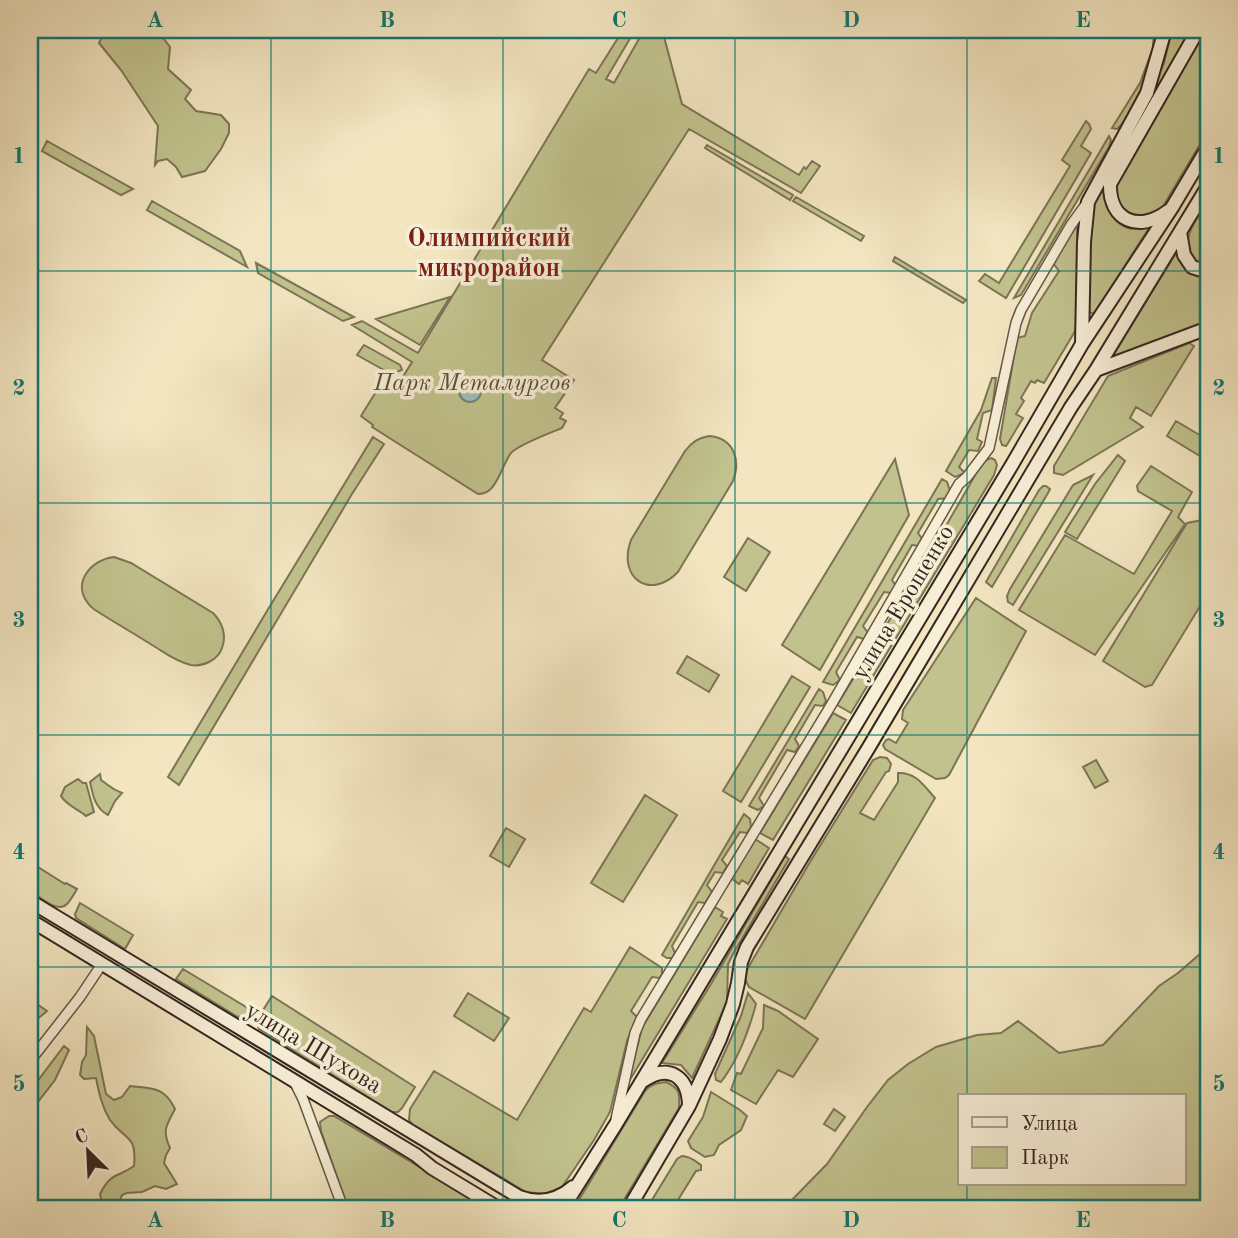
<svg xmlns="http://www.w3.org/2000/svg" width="1238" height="1238" font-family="'Old Standard TT',serif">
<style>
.green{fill:#c1c28d;stroke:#7c7456;stroke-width:2;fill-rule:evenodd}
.water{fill:#a0bcbd;stroke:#76807e;stroke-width:2}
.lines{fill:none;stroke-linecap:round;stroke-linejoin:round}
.street-casing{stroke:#655648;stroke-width:12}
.secondary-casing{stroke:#362620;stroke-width:16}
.street{stroke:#f7eed6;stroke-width:9}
.secondary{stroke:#f7eed6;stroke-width:12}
.grid{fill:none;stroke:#0f766e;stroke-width:2;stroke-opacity:0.55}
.labels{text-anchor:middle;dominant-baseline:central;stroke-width:7;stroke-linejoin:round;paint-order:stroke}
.park-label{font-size:24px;font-style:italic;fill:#594d3b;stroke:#f7eed6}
.street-label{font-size:24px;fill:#362620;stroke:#f7eed6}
.neighbourhood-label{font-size:26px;font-weight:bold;fill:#7a1f14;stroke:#f7eed6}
.neatline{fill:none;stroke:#0f766e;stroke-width:2.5}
.grid-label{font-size:23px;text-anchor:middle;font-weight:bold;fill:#0f766e}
</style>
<rect width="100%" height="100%" fill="#f2e5c0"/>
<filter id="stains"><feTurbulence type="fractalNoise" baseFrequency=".00286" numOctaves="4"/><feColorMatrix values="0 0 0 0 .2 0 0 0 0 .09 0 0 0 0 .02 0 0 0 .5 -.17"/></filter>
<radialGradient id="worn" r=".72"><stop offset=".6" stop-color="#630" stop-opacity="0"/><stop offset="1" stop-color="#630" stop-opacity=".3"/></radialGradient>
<path class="green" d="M105 30H161L164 39 170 47 168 69 191 90 185 99 196 111 221 115 229 124V133L221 149 205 171 182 177 176 167 167 159 158 161 155 165 158 126 121 70 99 43Z
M623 30H635L606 79 614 83 644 30H664L663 33 682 104 799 175 804 167 806 169 812 161 820 166 801 193 689 129 542 360 574 380 555 408 563 413 560 418 566 421 562 428C550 433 518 445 511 453 501 466 497 495 478 494L372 427 373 425 361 416 382 382 401 377 396 388 412 362 352 325 362 321 418 353 589 69 596 73Z
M1154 30H1157C1157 35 1158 42 1157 47 1154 66 1131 118 1117 129L1112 128 1140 83 1153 48Z
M1172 30H1192L1123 150 1164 63Z
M1202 30H1208V131L1162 208 1154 215 1130 217 1114 199 1117 180Z
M1086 121 1089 124 1091 129 1081 146 1091 153 1006 298 979 281 985 274 999 283 1070 166 1062 160Z
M1109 136 1111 140 1109 147 1021 295 1014 298Z
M47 141 133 189 121 195 42 151Z
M707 145 793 195 790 200 705 148Z
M1105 184C1104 201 1109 222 1128 228 1136 230 1144 227 1151 225L1094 314 1089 312 1088 308 1089 229 1096 195Z
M796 197 864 236 861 241 793 201Z
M152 201 240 251 247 267 147 210Z
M1208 202V267C1190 265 1184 249 1190 232 1193 222 1202 211 1208 202Z
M1077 226V325L1074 333 1044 383 1037 380 1035 383 1031 381 1021 398 1024 401 1016 414 1023 418 1008 443 1006 446 1002 445 1000 439 1017 338 1025 336 1032 313 1059 271 1053 263 1075 227Z
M1178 250 1208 276V320L1206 323 1114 357 1115 352Z
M895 257 966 300 963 303 893 261Z
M256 263 354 317 343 321 258 273Z
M450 297 420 345 376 319Z
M1189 343 1194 346 1151 416 1136 407 1130 418 1143 427 1063 475 1054 473V466L1108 376Z
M364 345 400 365 402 370 391 374 357 355Z
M992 378H996L992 410 983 413 977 439 982 442 978 451 969 450 959 467 965 473 955 477 946 471 981 410Z
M1176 421 1208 440V461L1167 436Z
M709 436C734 438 741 460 733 481L678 572C650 601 617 578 631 540L685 451C692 442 698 438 709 436Z
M373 437 384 444 352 494 179 785 168 777 267 611Z
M1118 455 1125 461 1077 539 1065 532 1095 484Z
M991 458 995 460 997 465 994 475 851 713 837 705 924 564 981 465 984 461Z
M895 459 909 515 820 670 782 645Z
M1151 466 1192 492 1178 517 1185 524 1095 655 1019 610 1065 535 1134 574 1172 511 1138 491 1137 486Z
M1093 475 1013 605 1008 602 1007 596 1010 589 1073 485Z
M942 479 947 482 950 491 947 498 938 499 918 533 923 540 920 546 912 545 892 580 896 586 892 593 884 592 863 626 868 633 864 639 857 637 836 672 840 680 833 685 823 682Z
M1043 486H1046L1050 489 1048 493 992 587 986 582 1039 490Z
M1208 519V593L1152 685 1145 687 1103 661 1187 523Z
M748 538 770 552 746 591 724 577Z
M114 557 131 563 213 613C222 622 227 635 222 648 218 660 203 667 191 665 176 662 164 652 152 645 133 633 114 622 95 610 92 608 89 605 87 602 72 581 93 559 114 557Z
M976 598 1026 631 949 775 945 778 936 779 885 749 883 745 886 740 889 739 896 743 908 723 902 719 903 710Z
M687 656 719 675 709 692 677 673Z
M792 676 810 687 741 802 723 791Z
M819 689 823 692 826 701 823 706 815 705 795 739 799 746 795 752 787 750 759 798 764 806 758 810 749 806Z
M833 713 846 720 773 840 760 833Z
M880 757 887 758 891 764 889 771 886 772 860 813 874 820 898 782V773C916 772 924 786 935 798L805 1019 749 987 745 979V973L810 862 873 760Z
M1096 760 1108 781 1095 788 1083 767Z
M100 774 101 780C110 786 111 789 122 793L115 801 108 815C95 808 93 796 90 782Z
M78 779 83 783H86L94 812 86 816C78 809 66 805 61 796L65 787Z
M645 795 677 815 623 902 591 883Z
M744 814 750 819 751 827 747 833 740 832 722 860 727 866 723 873 715 872 707 885 712 892 705 903 698 902 672 946 675 953 672 958H667L662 955Z
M506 828 525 839 509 867 490 856Z
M755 839 769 848 748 884 742 880 739 884 731 878Z
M785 856 789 859 733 954 728 964 727 1002 692 1078 681 1065 662 1063 711 984Z
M30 862 65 884 66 883 77 889C74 894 71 900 67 904 57 914 39 896 30 891Z
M80 903 133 935 125 949 76 918 75 914Z
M715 907 723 912 721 916 727 919 628 1083 642 1028Z
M630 947 662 968V974L660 978 652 977 631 1011 637 1017 627 1041 610 1112 594 1140 562 1187 545 1194 526 1192 413 1125 409 1120 410 1109 434 1071 517 1120 584 1008 591 1012Z
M1208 947V1208H784L827 1164 867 1107 888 1080 908 1064 936 1047 977 1035 1001 1033 1018 1021 1059 1053 1103 1045 1159 986 1178 973ZM1184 1096V1184H960V1096Z
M183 969 251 1010 246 1015 238 1017 176 979Z
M468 993 509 1018 494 1041 454 1016Z
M748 993 756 1004C749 1030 738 1060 721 1082L716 1080 715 1074 741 1016Z
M272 996 415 1087 402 1108 398 1112H392L259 1029 256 1021Z
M30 999 47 1011 30 1025Z
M764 1005 778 1011 818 1039 793 1077 778 1070 756 1104 731 1090 737 1073 741 1074 763 1028Z
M87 1027 94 1036 106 1094 114 1100 122 1097 130 1086C152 1089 164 1086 175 1109 166 1126 162 1130 170 1148L166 1155 164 1163 177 1184 166 1189 155 1186 142 1192 127 1193 122 1195 117 1208H103L100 1194C111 1172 117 1178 134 1166 137 1134 125 1141 110 1120 102 1107 99 1093 96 1078L84 1079 80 1075 82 1062 86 1055Z
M64 1046 69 1050 55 1080 30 1112V1091Z
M666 1082C680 1088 680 1094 679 1108L619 1208H574L645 1091C651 1084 657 1083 666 1082Z
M711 1092 740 1110 747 1116 741 1130 719 1145 714 1155 705 1157 691 1148 688 1141 703 1117Z
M834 1109 845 1117 835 1131 824 1124Z
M329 1116H334L488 1208H348L321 1131 320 1122Z
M682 1156C690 1156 695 1161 701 1165V1170L696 1171 673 1208H647L677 1159Z"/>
<path class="water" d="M459 391a11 11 0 1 1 22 0a11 11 0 1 1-22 0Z"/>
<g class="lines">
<g class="street-casing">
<path id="street" d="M30 1061 80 997 102 964
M295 1083 303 1099 343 1208
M616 1119 635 1033 641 1019 830 707 959 484 967 477 989 448 1016 323 1021 310 1071 225 1087 203"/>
</g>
<g class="secondary-casing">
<path id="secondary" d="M1168 211C1139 233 1109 221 1110 184L1198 30
M1180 232 1184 255 1192 267 1208 272
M1082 344 1084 242 1088 202 1147 93 1165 30
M1096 370 1208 328
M30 901 519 1197C538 1204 557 1201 573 1187
M30 920 388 1138 416 1155 432 1168 498 1208
M643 1081C668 1063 688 1076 689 1105
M563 1208 616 1124 1013 463 1082 344 1173 206 1208 147
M629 1208 689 1106 720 1039 733 1004 738 983 741 962 747 947 869 747 1071 407 1096 370 1208 186"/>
</g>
<use href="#street" class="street"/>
<use href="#secondary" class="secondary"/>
</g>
<path class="grid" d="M271 30V1208M503 30V1208M735 30V1208M967 30V1096M30 271H1208M30 503H1208M30 735H1208M30 967H1208M967 1184V1208"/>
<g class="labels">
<g class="park-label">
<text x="472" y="384">Парк Металургов</text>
</g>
<g class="street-label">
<text transform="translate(904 603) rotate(-59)">улица Ерошенко</text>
<text transform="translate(313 1049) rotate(31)">улица Шухова</text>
</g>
<g class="neighbourhood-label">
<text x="489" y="239">Олимпийский<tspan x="489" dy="30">микрорайон</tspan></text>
</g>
</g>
<rect width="1238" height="1238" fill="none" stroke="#f2e5c0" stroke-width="77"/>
<rect x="958" y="1094" width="228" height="91" fill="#f7eed6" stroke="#aa9e8d" stroke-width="2"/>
<rect x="972" y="1117" width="35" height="10" fill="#f7eed6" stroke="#aa9e8d" stroke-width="2"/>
<text x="1021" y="1130" font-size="21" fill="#362620">Улица</text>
<rect x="972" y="1147" width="35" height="21" fill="#c1c28d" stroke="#aa9e8d" stroke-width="2"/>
<text x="1021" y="1164" font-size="21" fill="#362620">Парк</text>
<g transform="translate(88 1151) rotate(336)" stroke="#f7eed6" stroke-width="5" paint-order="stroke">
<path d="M0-5L12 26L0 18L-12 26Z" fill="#362620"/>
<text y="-10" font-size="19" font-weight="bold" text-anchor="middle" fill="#362620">С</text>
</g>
<rect x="38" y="38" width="1162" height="1162" class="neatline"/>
<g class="grid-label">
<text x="155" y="27">A</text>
<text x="387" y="27">B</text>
<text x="619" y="27">C</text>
<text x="851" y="27">D</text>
<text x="1083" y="27">E</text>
<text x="19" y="163">1</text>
<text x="1219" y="163">1</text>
<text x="19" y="395">2</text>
<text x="1219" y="395">2</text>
<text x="19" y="627">3</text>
<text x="1219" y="627">3</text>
<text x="19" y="859">4</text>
<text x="1219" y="859">4</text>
<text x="19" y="1091">5</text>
<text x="1219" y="1091">5</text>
<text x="155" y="1227">A</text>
<text x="387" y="1227">B</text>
<text x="619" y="1227">C</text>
<text x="851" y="1227">D</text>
<text x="1083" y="1227">E</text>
</g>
<rect width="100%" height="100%" filter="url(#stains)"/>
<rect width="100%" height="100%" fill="url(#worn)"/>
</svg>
